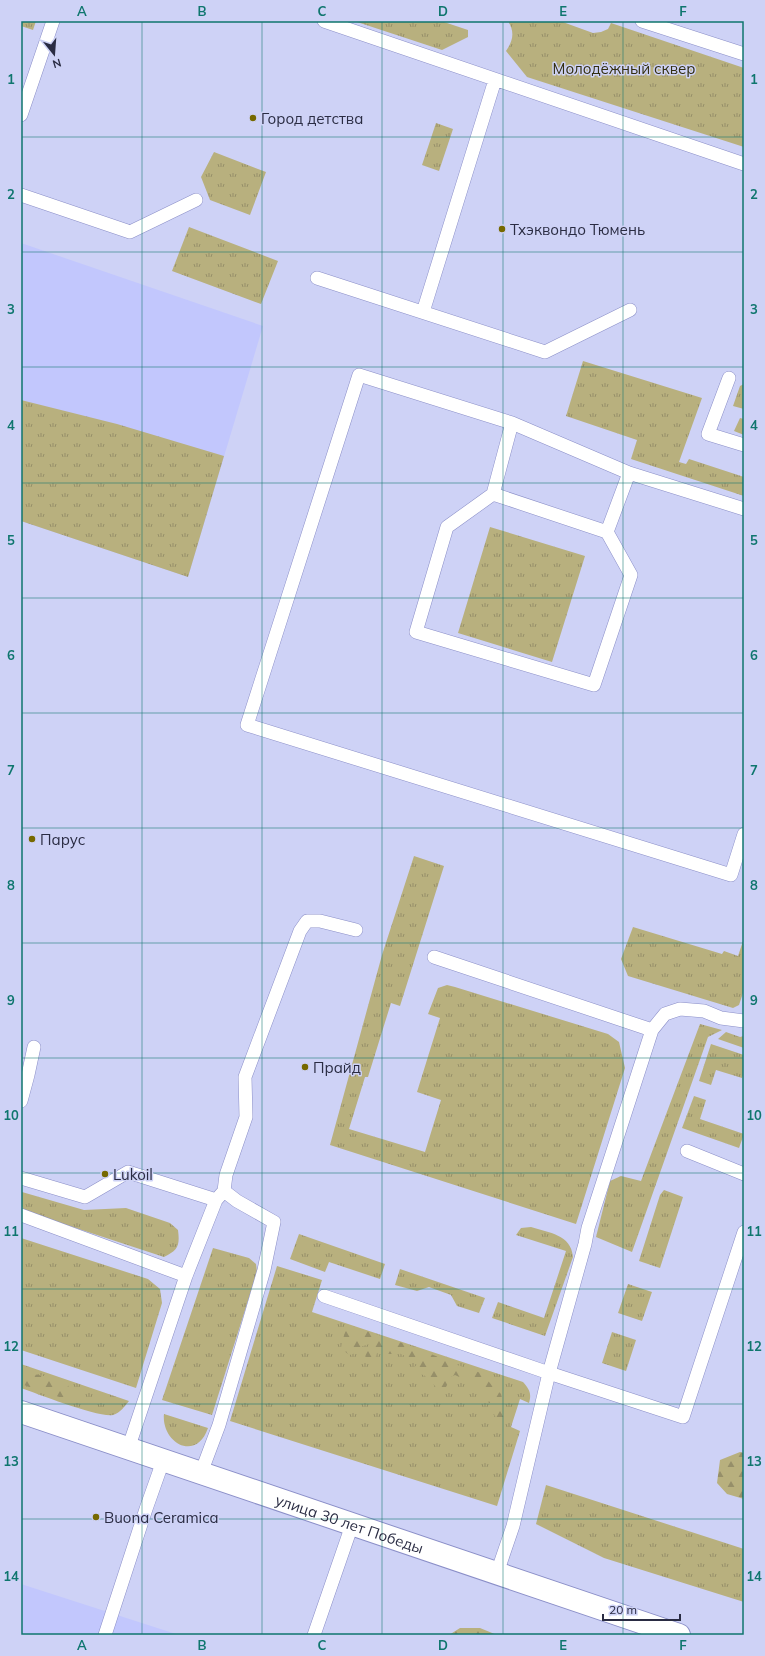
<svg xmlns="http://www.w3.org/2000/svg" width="765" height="1656" font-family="Mulish,sans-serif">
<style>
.built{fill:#c2c7fd}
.grass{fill:url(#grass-tufts)}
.forest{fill:url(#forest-firs)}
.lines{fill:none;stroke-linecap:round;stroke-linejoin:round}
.service-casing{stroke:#8b8fc8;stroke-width:14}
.tertiary-casing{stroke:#8b8fc8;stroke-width:24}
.service{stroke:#fff;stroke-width:13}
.tertiary{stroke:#fff;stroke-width:22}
.grid{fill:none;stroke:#0f766e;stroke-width:1;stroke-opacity:0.55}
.poi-dot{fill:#766900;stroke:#ced2f6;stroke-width:1.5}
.labels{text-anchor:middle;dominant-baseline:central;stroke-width:3;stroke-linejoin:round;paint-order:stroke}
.park-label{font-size:15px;fill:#322e10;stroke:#ced2f6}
.poi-label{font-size:15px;fill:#2a2c43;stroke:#ced2f6;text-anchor:start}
.street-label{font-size:15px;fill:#2a2c43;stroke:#ced2f6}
.neatline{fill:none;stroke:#0f766e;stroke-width:1.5}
.grid-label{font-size:13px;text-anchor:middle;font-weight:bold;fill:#0f766e}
</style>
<defs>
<pattern id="grass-tufts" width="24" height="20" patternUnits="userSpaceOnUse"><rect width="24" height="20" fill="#b8b07e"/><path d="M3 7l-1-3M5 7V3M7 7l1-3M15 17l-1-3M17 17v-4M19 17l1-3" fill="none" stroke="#968f69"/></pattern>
<pattern id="forest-firs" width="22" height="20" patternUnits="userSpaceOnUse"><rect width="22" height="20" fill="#b8b07e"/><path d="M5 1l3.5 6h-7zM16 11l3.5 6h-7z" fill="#968f69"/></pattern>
</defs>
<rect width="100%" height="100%" fill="#ced2f6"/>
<path class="built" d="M21 243 263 326 188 577 21 521Z
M21 1584 179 1635H21Z"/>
<path class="grass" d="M21 21H36L33 30 21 26Z
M354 21H441L468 30V37L442 50Z
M508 21H560L593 33 601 32 608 29 611 23 744 68V147L527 77 506 51C513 41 515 32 508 21Z
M436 123 453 129 439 171 422 165Z
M214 152 266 172 250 215 210 200 201 177Z
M189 227 278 261 261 304 172 271Z
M583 361 702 398 679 462 686 464 689 459 744 477V496L631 459 637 440 566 416Z
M744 384V409L733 406 740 386Z
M21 400 117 424 224 456 188 577 21 521Z
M740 418 744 419V435L734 431Z
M490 527 585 556 552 662 458 633Z
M414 856 444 866 400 1006 391 1003 368 1077H365L349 1129 425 1152 441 1100 417 1092 440 1018 428 1014 438 988 447 985 455 987 608 1034 619 1042 625 1068 576 1224 330 1145 382 955Z
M633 927 722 954 724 951 738 956 744 938V990L739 1005 733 1008 628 976 621 959Z
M700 1024 722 1030 708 1037 632 1252 596 1237 610 1181 621 1176 641 1181Z
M726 1032 740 1037 744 1036V1048L718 1039Z
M711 1044 744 1055V1073L742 1078 716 1070 711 1085 699 1081Z
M694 1096 706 1100 700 1119 744 1134 739 1148 682 1128Z
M664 1190 683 1197 660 1268 639 1261 660 1195Z
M22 1192 84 1210 126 1208 170 1223 178 1230C180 1246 178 1250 164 1257L24 1211 21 1204Z
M531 1227C549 1233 571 1234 573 1257L545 1336 492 1318 498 1302 544 1318 566 1251 516 1235 521 1228Z
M299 1234 385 1264 380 1279 329 1262 325 1272 290 1259Z
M21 1238 148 1279 160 1289 162 1303 136 1388 21 1350Z
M213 1248 249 1258 256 1264 257 1272 212 1415 162 1400Z
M277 1266 322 1280 312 1312 523 1382C529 1389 532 1393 529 1403L520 1399 511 1427 520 1431 497 1506 230 1421Z
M400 1269 485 1298 479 1313 457 1306 451 1295 429 1287 417 1291 395 1285Z
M628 1284 652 1292 642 1321 618 1313Z
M612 1332 636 1340 626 1371 602 1363Z
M21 1364 129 1401C125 1406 120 1413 113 1415 99 1418 38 1394 21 1388Z
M164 1414 208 1428C196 1463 161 1442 164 1414Z
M546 1485 744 1549V1602L604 1558 536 1524Z"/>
<path class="forest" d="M352 1326 414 1347 460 1366 484 1374V1377L501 1394 503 1402 509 1411 505 1419H498L494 1415 496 1412V1403H489L483 1395 484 1389C476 1381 465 1380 455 1375L451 1377 446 1387H436L424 1375 419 1374 413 1370 420 1359 407 1357 399 1353 391 1354 377 1353 374 1362 366 1361 365 1353 369 1344 360 1347 356 1353 349 1355 341 1348 345 1331Z
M21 1367 28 1373 49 1377 68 1385 71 1397 68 1400 21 1384Z
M740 1452 744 1453V1499L727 1494 717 1483 720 1460Z
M460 1628H480L497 1635H449Z"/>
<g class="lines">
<g class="service-casing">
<path id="service" d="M324 21 744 164
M642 21 744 54
M21 115 53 21
M21 195 130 232 196 200
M317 278 545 352 630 310
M423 312 495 80
M729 378 708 434 744 445
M512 423 493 494 447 527 416 632 594 685 631 575 607 532 629 473
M493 494 607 532
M744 509 629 473 512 423 359 375 247 725 731 875 744 834
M434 957 652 1030
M21 1101 28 1075 34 1047
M687 1151 744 1174
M21 1178 85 1197 128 1172 216 1200
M21 1215 186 1276
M324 1296 549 1373 585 1244 588 1228 652 1030 665 1014 680 1009 704 1011 721 1018 744 1021
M128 1449 186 1276 216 1200 224 1191
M201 1473 219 1425 264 1270 274 1222 237 1201 224 1191 226 1175 246 1117 245 1077 300 931 307 921H320L356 930
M497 1573 513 1526 549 1373 683 1417 744 1232
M105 1635 146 1509 163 1461
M314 1635 352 1525"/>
</g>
<g class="tertiary-casing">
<g id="tertiary">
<path id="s1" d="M21 1412 679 1635"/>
</g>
</g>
<use href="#service" class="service"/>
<use href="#tertiary" class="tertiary"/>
</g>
<path class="grid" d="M142 21V1635M262 21V1635M382 21V1635M503 21V1635M623 21V1635M21 137H744M21 252H744M21 367H744M21 483H744M21 598H744M21 713H744M21 828H744M21 943H744M21 1058H744M21 1173H744M21 1289H744M21 1404H744M21 1519H744"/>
<g class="poi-dot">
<circle cx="253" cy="118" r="4"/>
<circle cx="502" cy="229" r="4"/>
<circle cx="32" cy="839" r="4"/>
<circle cx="305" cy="1067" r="4"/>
<circle cx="105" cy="1174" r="4"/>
<circle cx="96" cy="1517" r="4"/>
</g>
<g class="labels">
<g class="park-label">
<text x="624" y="68">Молодёжный сквер</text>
</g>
<g class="poi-label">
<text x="261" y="118">Город детства</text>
<text x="510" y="229">Тхэквондо Тюмень</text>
<text x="40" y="839">Парус</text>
<text x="313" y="1067">Прайд</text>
<text x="113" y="1174">Lukoil</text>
<text x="104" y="1517">Buona Ceramica</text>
</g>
<g class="street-label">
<text stroke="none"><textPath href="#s1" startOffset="347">улица 30 лет Победы</textPath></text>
</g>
</g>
<rect width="765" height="1656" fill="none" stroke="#ced2f6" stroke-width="44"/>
<g transform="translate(54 54) rotate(163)" stroke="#ced2f6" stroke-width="3" paint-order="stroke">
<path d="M0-3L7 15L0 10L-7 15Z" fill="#2a2c43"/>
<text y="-6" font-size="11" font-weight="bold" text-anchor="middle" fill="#2a2c43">N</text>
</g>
<path d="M603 1614v6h77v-6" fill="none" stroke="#2a2c43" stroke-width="2"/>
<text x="609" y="1614" font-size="12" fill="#2a2c43" stroke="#ced2f6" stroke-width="3" paint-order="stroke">20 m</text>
<rect x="22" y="22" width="721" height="1612" class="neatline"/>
<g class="grid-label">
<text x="82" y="16">A</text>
<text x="202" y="16">B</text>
<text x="322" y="16">C</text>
<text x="443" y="16">D</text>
<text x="563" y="16">E</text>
<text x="683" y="16">F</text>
<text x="11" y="84">1</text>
<text x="754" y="84">1</text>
<text x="11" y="199">2</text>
<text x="754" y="199">2</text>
<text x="11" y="314">3</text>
<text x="754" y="314">3</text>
<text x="11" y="430">4</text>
<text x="754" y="430">4</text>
<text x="11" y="545">5</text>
<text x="754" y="545">5</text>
<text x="11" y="660">6</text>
<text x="754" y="660">6</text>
<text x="11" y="775">7</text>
<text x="754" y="775">7</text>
<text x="11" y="890">8</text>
<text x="754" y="890">8</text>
<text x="11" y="1005">9</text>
<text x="754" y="1005">9</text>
<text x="11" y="1120">10</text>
<text x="754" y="1120">10</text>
<text x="11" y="1236">11</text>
<text x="754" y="1236">11</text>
<text x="11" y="1351">12</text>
<text x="754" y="1351">12</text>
<text x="11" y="1466">13</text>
<text x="754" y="1466">13</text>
<text x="11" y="1581">14</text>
<text x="754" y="1581">14</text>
<text x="82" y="1650">A</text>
<text x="202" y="1650">B</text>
<text x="322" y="1650">C</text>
<text x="443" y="1650">D</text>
<text x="563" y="1650">E</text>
<text x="683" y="1650">F</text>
</g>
</svg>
